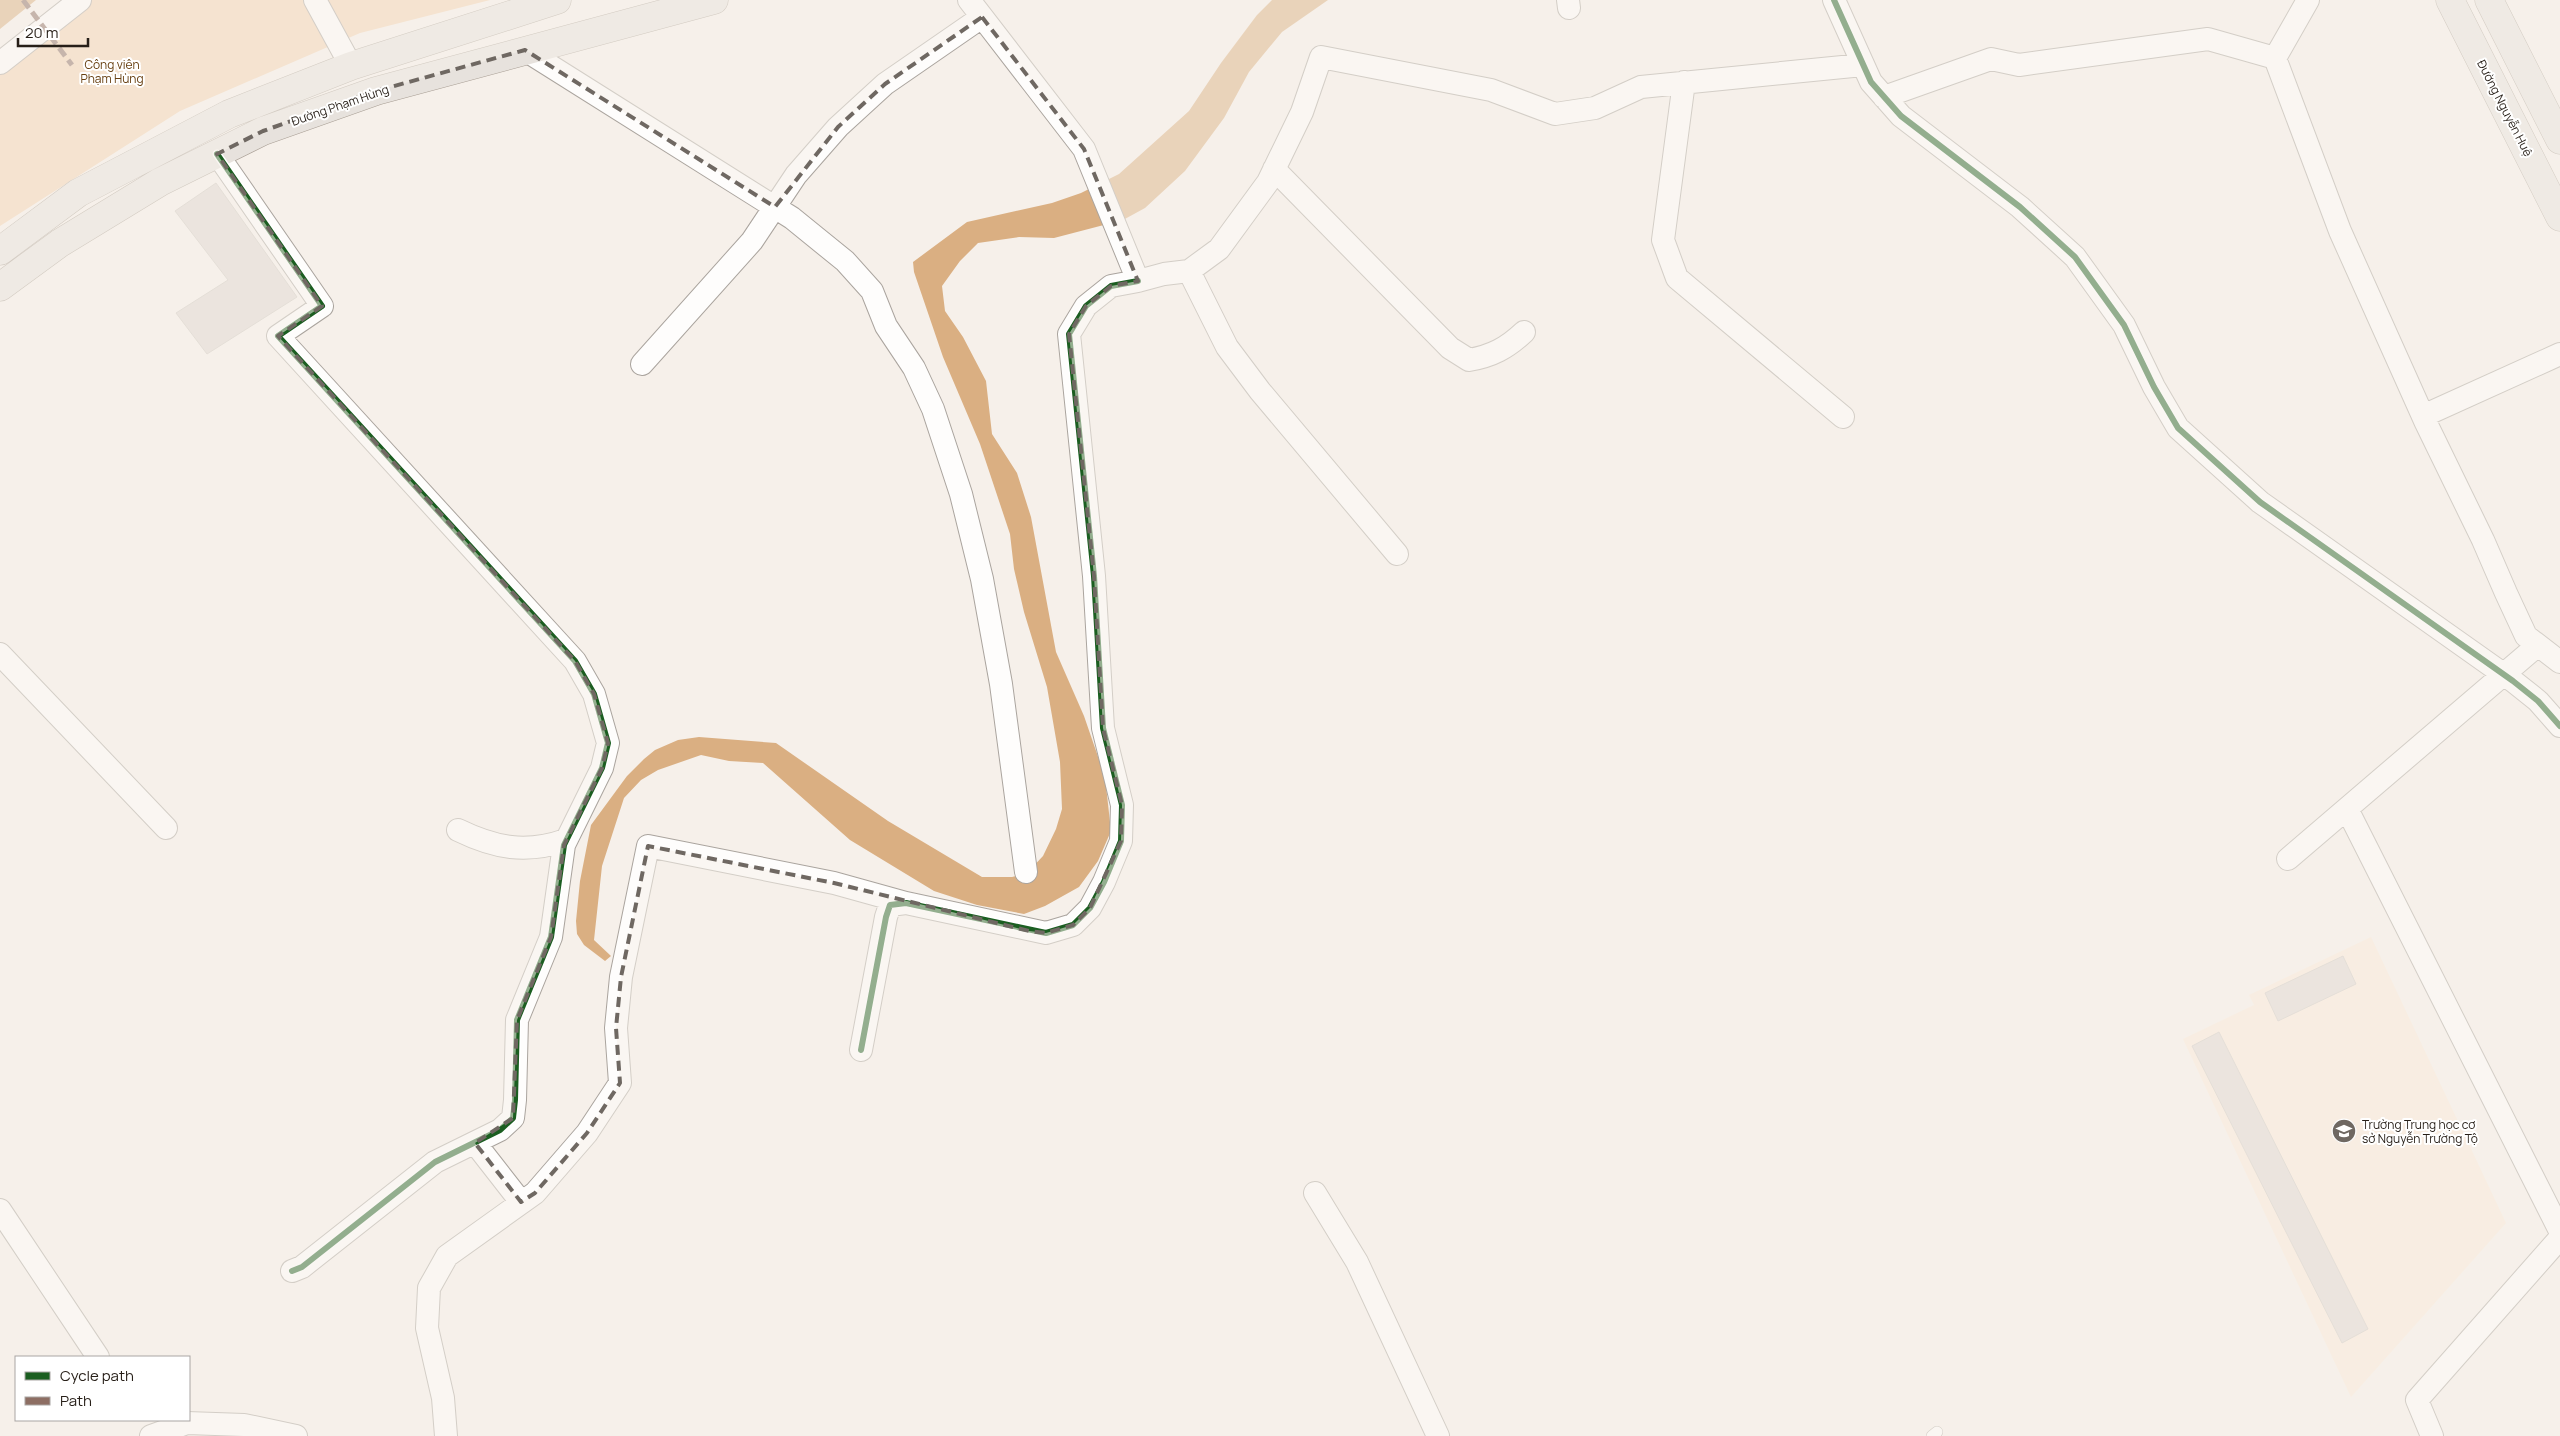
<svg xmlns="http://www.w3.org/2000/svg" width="2560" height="1436" font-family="Manrope,sans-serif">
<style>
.built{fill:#fbe9d9}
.green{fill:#f3d2b1}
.water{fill:#daaf82}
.building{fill:#ddd6d0;stroke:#cfc8c2}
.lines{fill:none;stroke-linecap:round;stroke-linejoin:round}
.service-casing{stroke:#aaa49e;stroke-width:12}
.minor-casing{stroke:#aaa49e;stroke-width:24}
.primary-casing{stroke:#a89e94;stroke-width:29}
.service{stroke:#fefdfc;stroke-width:11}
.minor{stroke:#fefdfc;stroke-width:22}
.primary{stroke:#e7e2dd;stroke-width:28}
.quiet{stroke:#8d6e63;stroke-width:5;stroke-dasharray:10 5;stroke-linecap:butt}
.cycleway-casing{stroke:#fff;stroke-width:9}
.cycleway{stroke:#1b5e20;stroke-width:6}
.marked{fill:none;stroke:#6f6862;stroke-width:4;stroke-dasharray:10 6;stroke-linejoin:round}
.labels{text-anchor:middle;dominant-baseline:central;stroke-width:4;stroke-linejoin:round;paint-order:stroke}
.park-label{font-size:12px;fill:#673f10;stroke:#fff}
.street-label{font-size:12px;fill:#271f18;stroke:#fff}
.poi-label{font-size:12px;fill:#271f18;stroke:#fff;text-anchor:start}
</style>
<rect width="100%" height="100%" fill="#f6f0ea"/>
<path class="built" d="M2371 937 2506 1223 2351 1397 2183 1039 2254 1005 2249 995Z"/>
<path class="green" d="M91 0H490L360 33 180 111 0 226V69Z"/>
<path class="water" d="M0 0H36L0 29Z
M1272 0H1328L1282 32 1249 72 1224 118 1185 171 1145 208 1123 220 1054 238 1019 237 978 243 960 261 942 286 945 311 963 337 986 381 992 434 1017 473 1031 517 1056 652 1084 716 1105 777 1111 831 1098 861 1079 887 1045 906 1024 914 977 905 934 891 850 840 763 763 729 761 701 755 658 770 641 780 624 798 602 866 594 940 611 956 605 961 584 945 577 934 576 921 580 881 591 825 627 776 644 759 655 750 678 740 699 737 776 743 888 821 982 877H1012L1027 873 1043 856 1056 829 1062 809 1060 762 1047 687 1024 612 1014 569 1010 534 980 444 943 357 914 272 913 262 967 222 1052 203 1081 193 1119 174 1189 111 1221 63 1257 15Z"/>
<path class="building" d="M216 183 297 297 207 354 176 313 228 280 175 211Z
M2343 956 2356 984 2278 1021 2265 993Z
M2219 1032 2368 1329 2342 1343 2192 1046Z"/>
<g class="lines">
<g class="service-casing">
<path id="service" d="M1932 1436 1937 1432"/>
</g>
<g class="minor-casing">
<path id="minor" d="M315 0 351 66
M969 0 1084 149 1138 281 1164 274 1189 271 1227 347 1260 391 1397 554
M1568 0 1569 8
M1834 0 1871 82 1901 116 2020 207 2075 257 2124 325 2154 387 2178 428 2260 502 2513 681 2538 701 2560 726
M525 50 792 218 845 261 872 291 886 326 914 368 933 409 961 494 982 579 1001 684 1026 872
M2275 58 2340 231 2426 423 2483 540 2506 593 2526 636 2560 662
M0 63 80 0
M1684 82 1663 240 1677 278 1843 417
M1884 97 1991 59 2019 65 2208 39 2275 58 2308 0
M217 154 322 306 278 336 575 661 594 694 608 743 602 768 564 845 551 937 517 1020 515 1100 513 1118 500 1130 435 1162 302 1267 292 1271
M1274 169 1450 348 1469 360C1492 356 1507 348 1524 332
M1189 271 1219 249 1268 182 1302 112 1321 57 1491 90 1555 114 1595 108 1641 87 1863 65
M642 364 752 241 796 175 838 127 885 84 982 17
M2423 416 2560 354
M0 654 166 828
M2347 809 2560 1231
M458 830C495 848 526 854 566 840
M2288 859 2538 645
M861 1050 886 917 890 905 906 903 1046 933 1073 925 1090 908 1104 882 1121 841 1122 805 1103 728 1094 576 1069 334 1086 306 1111 286 1138 281
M475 1143 521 1202
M1315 1193 1357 1262 1438 1436
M0 1210 98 1357
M151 1436 187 1423 244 1425 296 1436
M446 1436 443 1398 427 1328 429 1288 447 1256 535 1193 587 1133 620 1083 616 1028 621 977 648 846 834 883 906 903
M2432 1436 2417 1400 2560 1238"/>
</g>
<g class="primary-casing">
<path id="primary" d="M2450 0 2560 217
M2489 0 2560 140
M0 251 78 193 229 114 351 66 557 0
M0 287 60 243 160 182 263 131 376 91 714 0"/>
</g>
<use href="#service" class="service"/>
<use href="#minor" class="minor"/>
<use href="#primary" class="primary"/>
<path class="quiet" d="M23 0 72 65"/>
<g class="cycleway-casing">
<path id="cycleway" d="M1834 0 1871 82 1901 116 2020 207 2075 257 2124 325 2154 387 2178 428 2260 502 2513 681 2538 701 2560 726
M217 154 322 306 278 336 575 661 594 694 608 743 602 768 564 845 551 937 517 1020 515 1100 513 1118 500 1130 435 1162 302 1267 292 1271
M861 1050 886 917 890 905 906 903 1046 933 1073 925 1090 908 1104 882 1121 841 1122 805 1103 728 1094 576 1069 334 1086 306 1111 286 1138 281"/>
</g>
<use href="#cycleway" class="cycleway"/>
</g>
<path d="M0 0H2560V1436H0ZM982 17 1084 149 1138 281 1111 286 1086 306 1069 334 1094 576 1103 728 1122 805 1121 841 1090 908 1073 925 1046 933 1029 931 834 883 648 846 621 977 616 1028 620 1083 587 1133 535 1193 521 1202 475 1143 513 1118 517 1020 551 937 564 845 602 768 608 743 594 694 575 661 278 336 322 306 217 154 263 131 376 91 525 50 775 207 838 127 885 84Z" fill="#f6f0ea" fill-opacity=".55" fill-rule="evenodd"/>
<path class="marked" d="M982 17 1084 149 1138 281 1111 286 1086 306 1069 334 1094 576 1103 728 1122 805 1121 841 1090 908 1073 925 1046 933 1029 931 834 883 648 846 621 977 616 1028 620 1083 587 1133 535 1193 521 1202 475 1143 513 1118 517 1020 551 937 564 845 602 768 608 743 594 694 575 661 278 336 322 306 217 154 263 131 376 91 525 50 775 207 838 127 885 84Z"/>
<defs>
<g id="school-disc" transform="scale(1.25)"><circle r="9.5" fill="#6f6862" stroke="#fff"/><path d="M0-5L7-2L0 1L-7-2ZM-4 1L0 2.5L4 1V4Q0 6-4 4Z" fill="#fff"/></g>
</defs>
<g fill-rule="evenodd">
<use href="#school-disc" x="2344" y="1131"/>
</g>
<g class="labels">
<g class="park-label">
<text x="112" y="64">Công viên<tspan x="112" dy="14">Phạm Hùng</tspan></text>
</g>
<g class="street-label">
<text transform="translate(340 105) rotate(-19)">Đường Phạm Hùng</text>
<text transform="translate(2505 108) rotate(63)">Đường Nguyễn Huệ</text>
</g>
<g class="poi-label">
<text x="2362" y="1124">Trường Trung học cơ<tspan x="2362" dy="14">sở Nguyễn Trường Tộ</tspan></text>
</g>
</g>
<rect x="15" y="1356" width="175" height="65" fill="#ffffff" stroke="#a9a5a3"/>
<rect x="25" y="1372" width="25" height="8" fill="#1b5e20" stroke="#a9a5a3"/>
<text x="60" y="1381" font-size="15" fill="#271f18">Cycle path</text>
<rect x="25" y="1397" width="25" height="8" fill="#8d6e63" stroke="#a9a5a3"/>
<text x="60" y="1406" font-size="15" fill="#271f18">Path</text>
<path d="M18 38v8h70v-8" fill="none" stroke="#271f18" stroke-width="2.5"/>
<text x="25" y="38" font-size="15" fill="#271f18" stroke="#ffffff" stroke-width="4" paint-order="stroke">20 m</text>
</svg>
